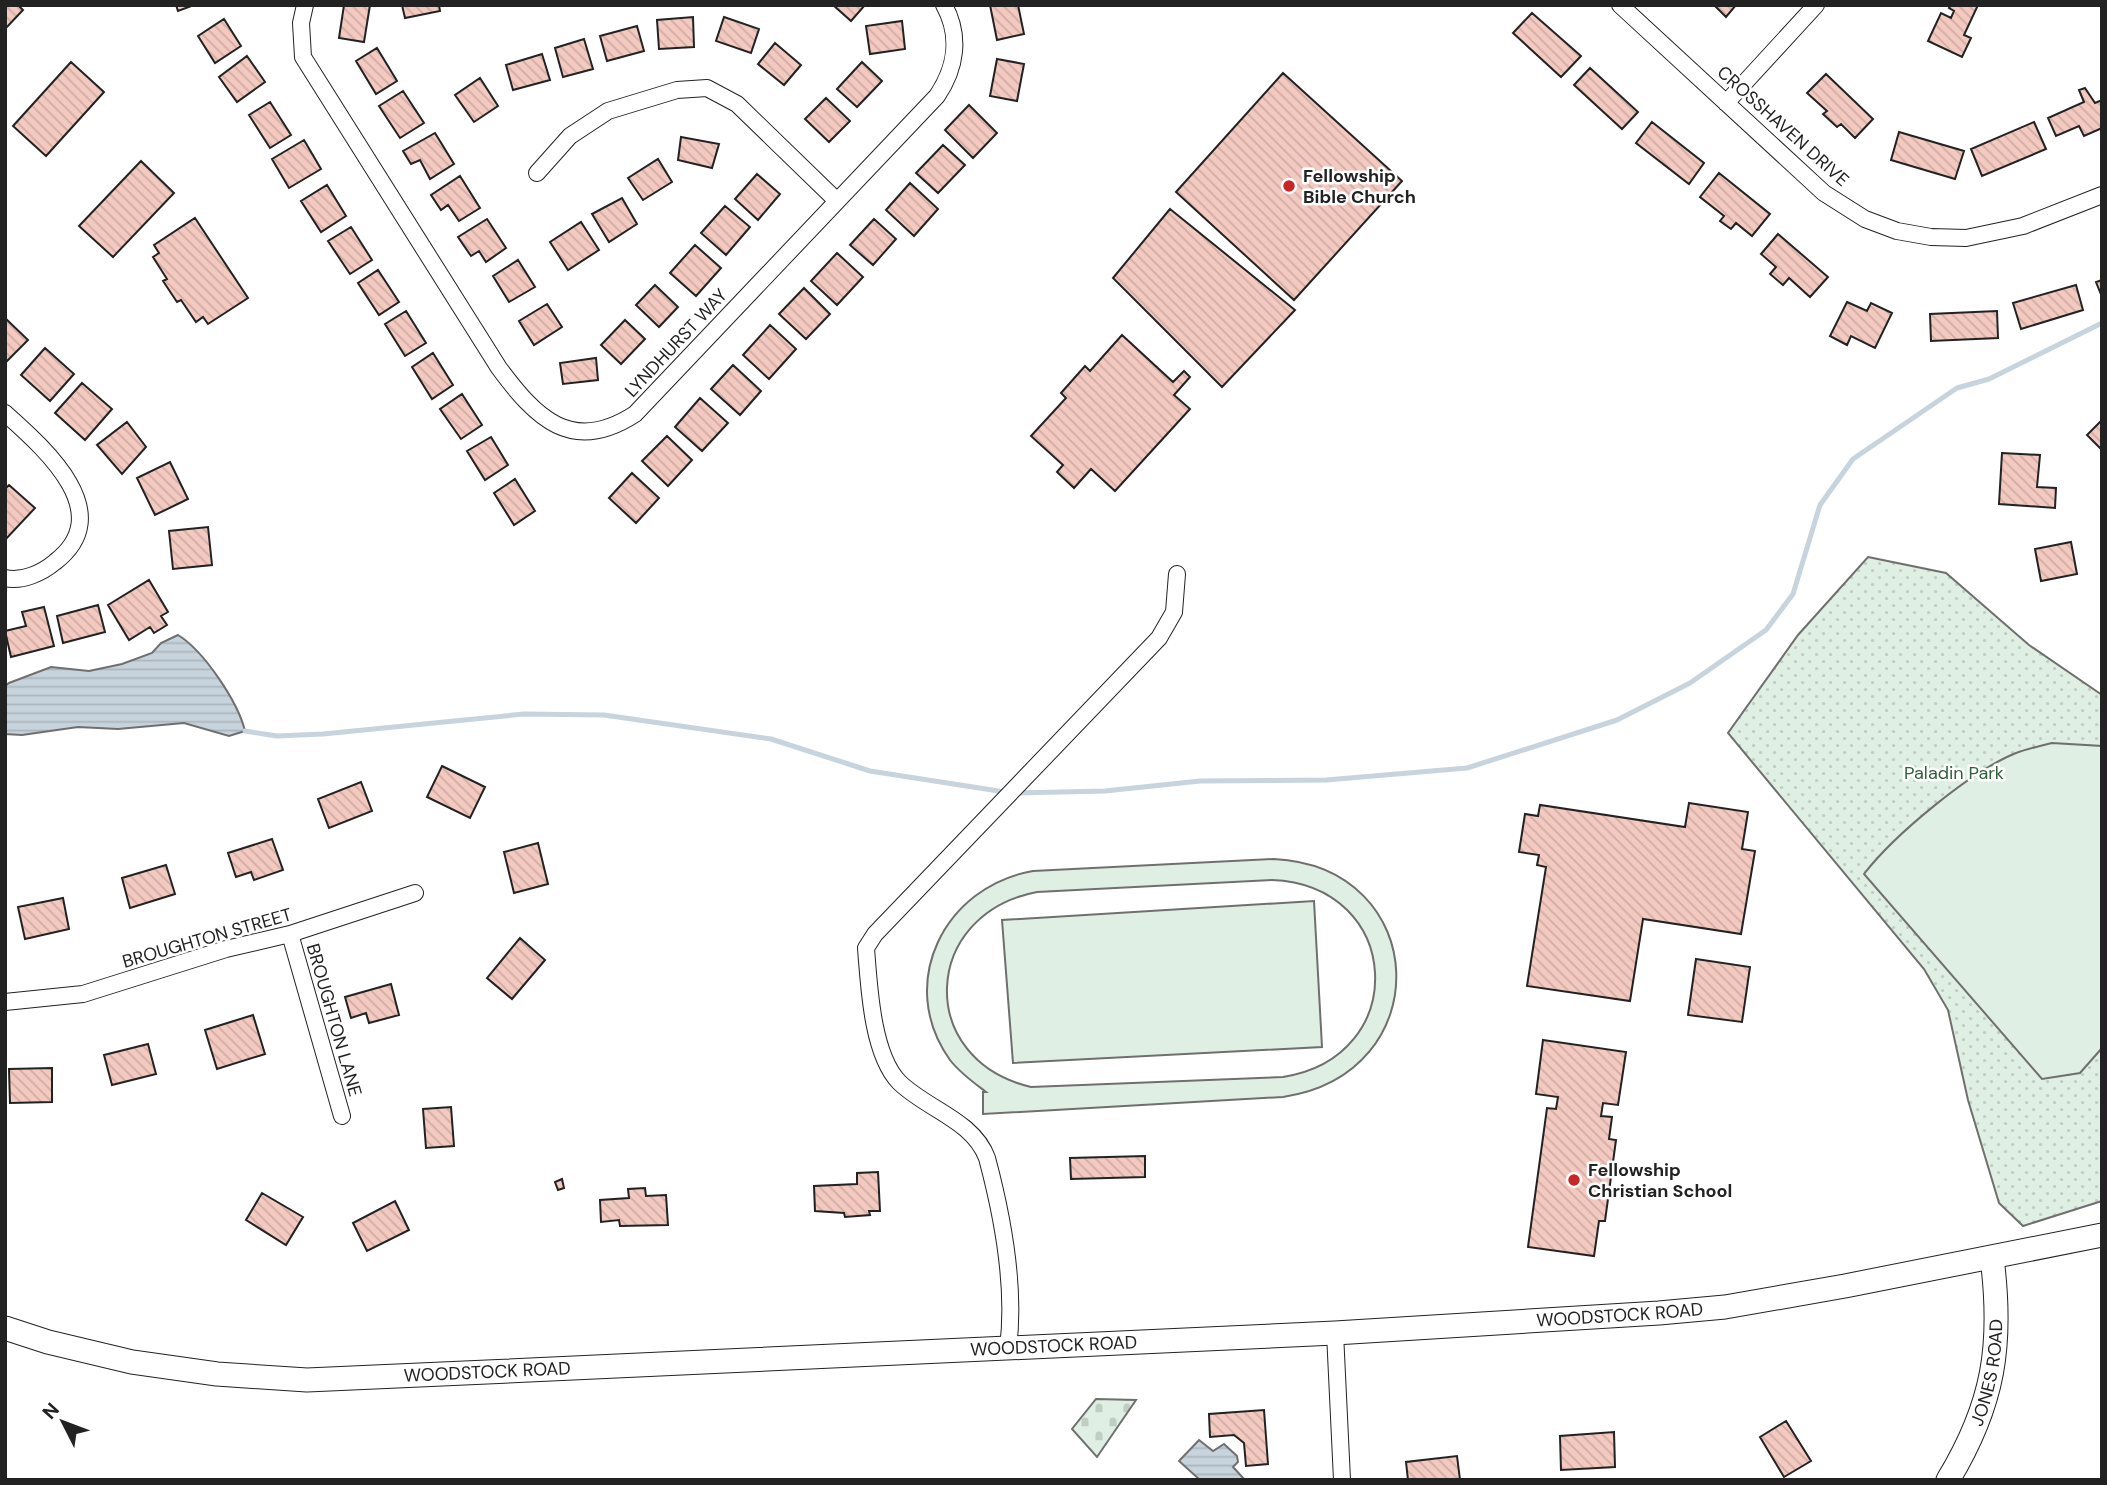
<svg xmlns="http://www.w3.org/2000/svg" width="2107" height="1485" font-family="'DM Sans',sans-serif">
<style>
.grass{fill:url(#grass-dots);stroke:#6f6f6f;stroke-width:2}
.cemetery{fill:url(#cemetery-stones);stroke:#6f6f6f;stroke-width:2}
.garden{fill:#e0efe3;stroke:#6f6f6f;stroke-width:2;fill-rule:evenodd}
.water{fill:url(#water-rules);stroke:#6f6f6f;stroke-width:2}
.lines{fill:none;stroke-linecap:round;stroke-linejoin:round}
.stream{stroke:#c7d3dd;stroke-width:5}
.building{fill:url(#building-back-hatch);stroke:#222;stroke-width:2}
.street-casing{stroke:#222;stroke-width:18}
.secondary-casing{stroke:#222;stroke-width:25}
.street{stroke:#fff;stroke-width:16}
.secondary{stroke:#fff;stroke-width:23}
.poi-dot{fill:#c62828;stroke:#fff;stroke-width:2.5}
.labels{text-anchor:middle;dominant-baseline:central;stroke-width:5;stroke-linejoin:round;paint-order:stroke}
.street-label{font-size:18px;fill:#222;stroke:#fff}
.poi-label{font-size:18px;font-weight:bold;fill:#222;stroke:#fff;text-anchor:start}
.park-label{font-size:18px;fill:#2f5e38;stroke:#fff}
</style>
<defs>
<pattern id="grass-dots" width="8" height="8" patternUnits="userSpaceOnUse" patternTransform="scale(1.75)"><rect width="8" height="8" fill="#e0efe3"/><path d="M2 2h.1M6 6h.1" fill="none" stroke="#c0cdc2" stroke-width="1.8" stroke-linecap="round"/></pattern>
<pattern id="cemetery-stones" width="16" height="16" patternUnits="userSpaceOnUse" patternTransform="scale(1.75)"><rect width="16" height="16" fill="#e0efe3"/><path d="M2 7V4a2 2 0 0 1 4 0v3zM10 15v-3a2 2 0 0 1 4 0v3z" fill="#c0cdc2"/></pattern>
<pattern id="water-rules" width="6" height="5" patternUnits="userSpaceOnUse" patternTransform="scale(1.75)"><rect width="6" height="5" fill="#c7d3dd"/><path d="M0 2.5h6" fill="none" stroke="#abb5bd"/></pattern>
<pattern id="building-back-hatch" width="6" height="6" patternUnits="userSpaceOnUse" patternTransform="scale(1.75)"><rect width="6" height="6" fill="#f3c9c0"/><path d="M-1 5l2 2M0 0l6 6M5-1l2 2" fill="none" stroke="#d0aca5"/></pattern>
</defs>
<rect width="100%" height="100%" fill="#fff"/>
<path class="grass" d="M1868 557 1946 573 2029 645 2102 695V1201L2023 1226 1999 1203 1968 1100 1948 1010 1924 969 1728 733 1798 635Z"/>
<path class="cemetery" d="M1096 1399 1136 1400 1097 1457 1072 1429Z"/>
<path class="garden" d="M2052 743 2102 746V1048L2080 1073 2042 1079 1864 874C1894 835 1971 771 2016 753 2027 749 2040 746 2052 743Z
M1274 859C1432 867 1439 1074 1283 1097L983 1114V1092H986C973 1082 960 1073 950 1060 895 983 945 886 1033 871ZM1272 880C1403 885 1412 1057 1283 1077L1031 1087C915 1060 921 914 1037 892Z
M1314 901 1322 1047 1013 1063 1002 920Z"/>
<path class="water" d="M178 635C204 651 238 702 245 731L229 736 184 723 118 729 78 727 22 735 5 734V686L9 683 51 667 89 671 122 664 152 653 161 643Z
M1199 1440 1213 1451 1224 1444 1237 1456 1238 1462 1233 1467 1245 1480H1200L1179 1461Z"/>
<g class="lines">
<path class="stream" d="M245 731 277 736 323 734 524 714 604 715 771 739 870 771 1005 792
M1015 793 1105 791 1200 781 1326 780 1467 768 1617 720 1690 683 1766 630 1793 594 1820 505 1853 459 1957 388 1989 379 2102 323"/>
</g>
<path class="building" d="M5 5H18L23 10 5 29Z
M176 5H194L178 11Z
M344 5H370L364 42 339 38Z
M402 5H439L440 11 405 18Z
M833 5H865L851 21Z
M990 5H1018L1024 34 997 40Z
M1714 5H1736L1726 17Z
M1951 5H1978L1964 35 1971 38 1962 57 1928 41 1941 13 1951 18 1954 11 1949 8Z
M1532 13 1581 56 1561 77 1513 33Z
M693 17 694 47 659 49 657 20Z
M724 17 759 29 751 53 716 41Z
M224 19 241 46 215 63 198 36Z
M902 21 905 49 870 54 866 26Z
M637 26 644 51 607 61 600 36Z
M584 39 593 69 563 77 555 48Z
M775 43 801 65 784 85 758 64Z
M377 48 397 81 376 94 356 61Z
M542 54 550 80 513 90 506 65Z
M247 56 265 82 237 102 219 77Z
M997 59 1024 64 1017 101 990 96Z
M71 62 104 92 46 156 13 126Z
M862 62 882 81 857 107 837 89Z
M1590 68 1638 112 1622 129 1574 85Z
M1283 73 1402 181 1294 300 1176 192Z
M1826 74 1873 119 1855 138 1841 124 1837 127 1823 114 1827 111 1807 93Z
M480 78 498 106 474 122 455 95Z
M2085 88 2095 103 2102 100V128L2084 136 2079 126 2056 136 2048 118 2084 102 2079 90Z
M403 91 424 123 400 138 379 106Z
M826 98 850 121 829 142 805 119Z
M270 102 291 135 270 148 249 115Z
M969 105 997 133 973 158 945 130Z
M1652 122 1704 163 1689 184 1636 143Z
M2034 122 2046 149 1982 176 1971 149Z
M1899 132 1964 151 1955 179 1891 160Z
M435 133 454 164 430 179 420 160 411 164 403 151Z
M681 137 719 144 712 168 678 160Z
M304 140 321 169 289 188 272 159Z
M943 145 965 165 938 193 916 173Z
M658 159 672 182 643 200 628 178Z
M141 161 174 193 113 257 79 226Z
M1719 173 1770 214 1752 236 1736 223 1731 229 1720 221 1724 216 1700 197Z
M757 174 780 194 758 220 735 199Z
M460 176 480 208 459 221 448 205 441 210 431 195Z
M910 183 938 209 914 236 886 210Z
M327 185 346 216 321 232 301 201Z
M622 198 637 224 609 242 592 214Z
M725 206 750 227 726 255 701 233Z
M1170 209 1295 310 1222 387 1113 278Z
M195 218 248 298 208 324 203 317 196 322 181 300 177 302 163 281 167 279 153 257 159 253 154 245Z
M487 219 506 248 486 262 479 251 471 256 458 237Z
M874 219 896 239 873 265 850 245Z
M581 222 599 250 568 270 550 242Z
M351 227 372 260 350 274 328 241Z
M1778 234 1828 277 1810 297 1789 278 1783 285 1770 274 1776 267 1761 254Z
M695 245 721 268 696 296 670 273Z
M837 253 863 277 837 305 811 281Z
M518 260 535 287 509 302 493 276Z
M378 270 399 302 379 315 358 283Z
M2102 280V297L2096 282Z
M655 285 678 307 659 327 636 305Z
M2076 285 2083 310 2021 329 2013 303Z
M804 288 830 314 806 339 779 314Z
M1847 302 1867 311 1871 303 1892 313 1875 348 1851 336 1847 345 1830 336Z
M547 304 562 327 534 345 519 321Z
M406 311 426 343 405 356 385 324Z
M1997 311 1998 338 1931 341 1930 314Z
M5 318 28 340 5 363Z
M625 320 645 339 621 364 601 345Z
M770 325 796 349 769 379 743 355Z
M1122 335 1173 382 1184 371 1190 377 1174 395 1190 409 1115 491 1091 469 1074 488 1057 472 1063 465 1031 436 1066 398 1061 393 1085 366 1090 371Z
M45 348 74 374 50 401 21 375Z
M433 353 453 385 432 399 412 367Z
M596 358 598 380 563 384 560 363Z
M733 365 761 391 740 415 711 389Z
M82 383 112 409 85 440 55 413Z
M462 394 482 425 461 439 440 409Z
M700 398 728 423 702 451 675 427Z
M2102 420V450L2087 435Z
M127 422 146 447 122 474 97 445Z
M667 436 692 460 668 486 642 461Z
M491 437 508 465 485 480 467 451Z
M2002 453 2040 455 2037 487 2056 488 2055 508 1999 504Z
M170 462 188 499 155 515 137 478Z
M632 473 659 498 636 523 609 498Z
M515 479 535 511 514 525 494 493Z
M9 485 35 508 5 540V489Z
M208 527 212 565 173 569 169 531Z
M2071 542 2077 574 2041 581 2035 549Z
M149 580 168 612 161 616 167 625 154 633 150 627 129 640 108 605Z
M98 605 105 632 63 643 57 616Z
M44 607 54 646 11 657 5 631 26 626 22 612Z
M442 766 485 787 470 818 427 797Z
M361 782 372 811 329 828 318 799Z
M1689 803 1748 812 1742 849 1755 851 1741 934 1643 919 1630 1001 1527 986 1546 867 1537 865 1539 855 1519 852 1525 814 1538 816 1540 805 1685 827Z
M272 839 283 870 254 880 251 872 236 877 228 853Z
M538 843 548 884 514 893 504 852Z
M166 865 175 894 130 908 122 878Z
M63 898 69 929 25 939 18 907Z
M520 938 545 960 512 999 487 978Z
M1696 959 1750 967 1742 1022 1688 1015Z
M391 984 399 1015 369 1023 366 1013 351 1018 345 997Z
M253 1015 265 1054 217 1069 205 1030Z
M1543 1040 1626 1052 1618 1105 1603 1103 1601 1116 1612 1117 1609 1139 1616 1140 1605 1221H1599L1594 1256 1528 1247 1547 1108 1556 1109 1558 1097 1536 1094Z
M148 1044 156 1074 112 1085 104 1055Z
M52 1068V1102L10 1103 9 1069Z
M451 1107 454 1146 426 1148 423 1109Z
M1145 1156V1177L1071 1179 1070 1158Z
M878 1172 880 1211H869L870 1215 845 1217 844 1213 815 1211 814 1186 857 1184V1173Z
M562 1179 564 1188 558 1190 555 1182Z
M645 1188 646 1196 666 1195 668 1225 620 1226 619 1220 601 1222 600 1200 629 1198 628 1189Z
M262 1193 303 1217 286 1245 246 1220Z
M395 1201 409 1230 367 1251 353 1223Z
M1264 1410 1268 1464 1246 1466 1244 1443 1234 1435 1210 1437 1209 1414Z
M1786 1421 1811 1461 1784 1477 1760 1437Z
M1614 1432 1615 1467 1561 1470 1560 1436Z
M1457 1456 1460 1480H1408L1406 1462Z"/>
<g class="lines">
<g class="street-casing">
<path id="street" d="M305 5 301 23 303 57 499 368C536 418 572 455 635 414L937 96C956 68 961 36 944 5
M1620 5 1824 193 1865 219 1897 231 1931 237 1966 238 2023 226 2102 195
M1726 103 1816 5
M537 173 570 136 608 111 677 90 707 88 737 104 837 201
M5 413C44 448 119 513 55 562 42 573 22 582 5 578
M290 934 342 1116
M5 1002 83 994 226 949 290 934 415 893
M1335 1333 1342 1480
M1008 1348C1016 1287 1003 1218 987 1158 973 1120 926 1109 899 1082 872 1054 869 986 866 948L875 934 1159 638 1174 612 1177 574"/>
</g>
<g class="secondary-casing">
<g id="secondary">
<path id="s1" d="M5 1328 48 1342 132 1362 217 1374 307 1380 487 1372 1335 1333 1659 1313 1725 1307 1845 1286 2102 1235"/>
<path id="s2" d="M1948 1480C1994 1404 2003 1345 1992 1258"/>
</g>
</g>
<use href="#street" class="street"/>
<use href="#secondary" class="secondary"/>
</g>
<g class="poi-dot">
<circle cx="1289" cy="186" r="7"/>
<circle cx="1574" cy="1180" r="7"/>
</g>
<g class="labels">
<g class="street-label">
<text transform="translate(1783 126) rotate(42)">CROSSHAVEN DRIVE</text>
<text transform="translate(676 343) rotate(-47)">LYNDHURST WAY</text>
<text transform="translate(207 938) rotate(-16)">BROUGHTON STREET</text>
<text transform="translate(334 1020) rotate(74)">BROUGHTON LANE</text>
<text stroke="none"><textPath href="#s1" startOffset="1622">WOODSTOCK ROAD</textPath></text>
<text stroke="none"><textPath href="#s1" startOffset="1055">WOODSTOCK ROAD</textPath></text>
<text stroke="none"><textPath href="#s1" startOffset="488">WOODSTOCK ROAD</textPath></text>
<text stroke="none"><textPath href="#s2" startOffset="116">JONES ROAD</textPath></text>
</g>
<g class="poi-label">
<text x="1303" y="176">Fellowship<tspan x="1303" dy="21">Bible Church</tspan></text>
<text x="1588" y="1170">Fellowship<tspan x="1588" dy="21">Christian School</tspan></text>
</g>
<g class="park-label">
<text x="1954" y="773">Paladin Park</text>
</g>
</g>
<rect width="2107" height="1485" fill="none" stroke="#222222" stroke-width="14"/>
<g transform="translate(63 1422) rotate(312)" stroke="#ffffff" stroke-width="5" paint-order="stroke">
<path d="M0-5L12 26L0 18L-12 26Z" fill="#222222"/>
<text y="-10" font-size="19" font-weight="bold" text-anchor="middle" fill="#222222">N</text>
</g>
</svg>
